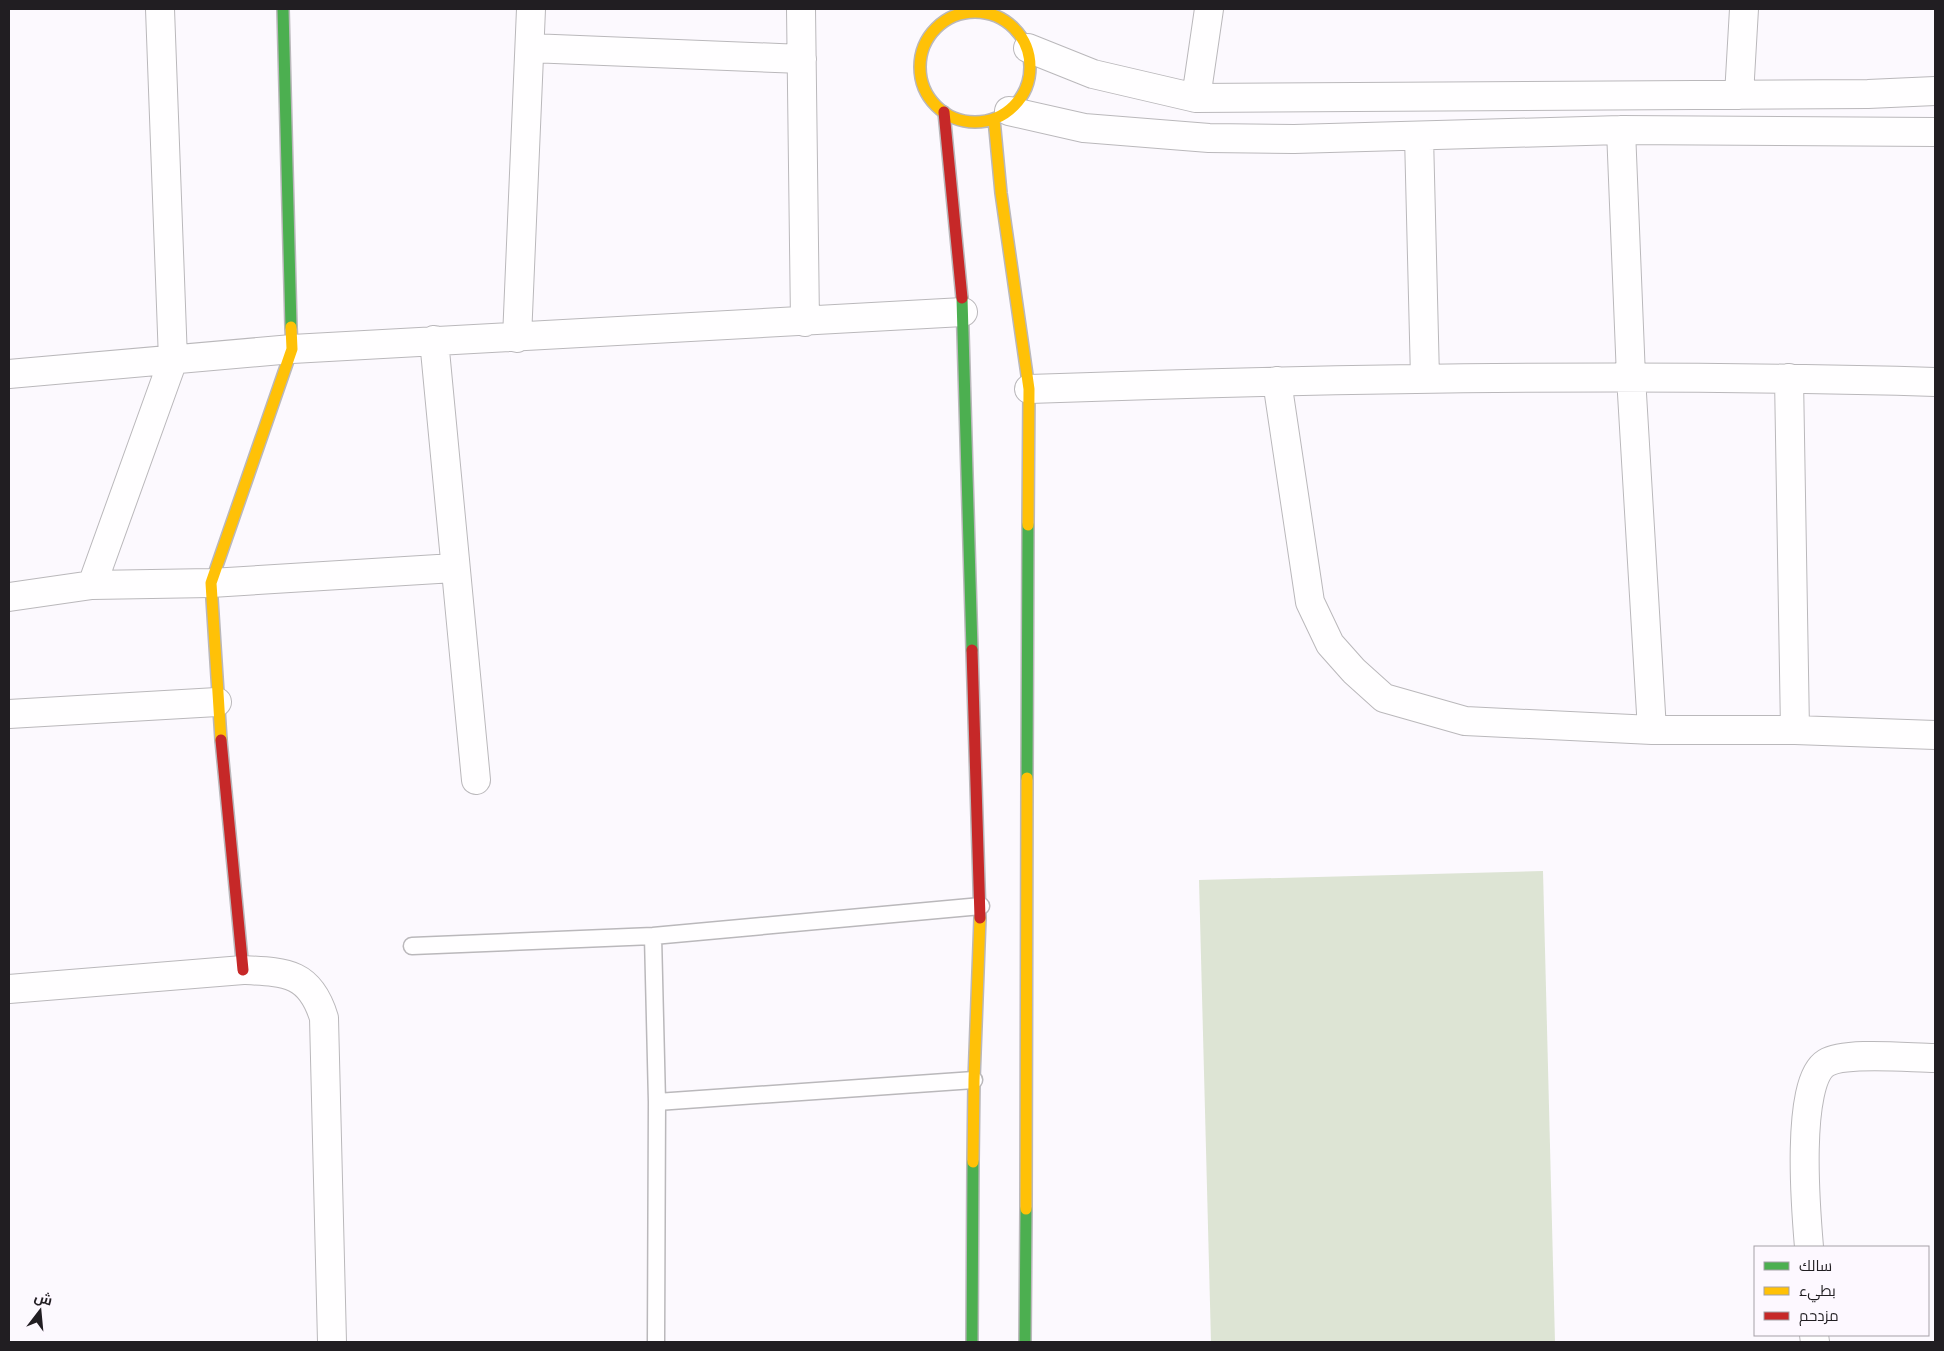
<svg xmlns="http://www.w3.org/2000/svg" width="1944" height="1351" font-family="'Titillium Web',Cairo,sans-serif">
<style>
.grass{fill:#dde4d4}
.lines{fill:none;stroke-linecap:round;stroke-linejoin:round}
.lane-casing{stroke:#bab8bb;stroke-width:19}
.street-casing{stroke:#bab8bb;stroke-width:30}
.fast-casing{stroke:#bab8bb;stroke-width:14}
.slow-casing{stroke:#bab8bb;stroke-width:14}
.jam-casing{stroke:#bab8bb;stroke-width:14}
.lane{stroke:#fffeff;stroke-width:16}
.street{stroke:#fffeff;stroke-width:28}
.fast{stroke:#4caf50;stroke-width:11}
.slow{stroke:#ffc107;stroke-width:11}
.jam{stroke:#c62828;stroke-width:11}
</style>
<rect width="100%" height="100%" fill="#fcf9fe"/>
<path class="grass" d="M1543 871 1555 1342H1211L1199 880Z"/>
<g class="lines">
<g class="lane-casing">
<path id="lane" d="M653 936 657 1102 656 1342
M412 946 653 936 981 906
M657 1102 974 1080"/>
</g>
<g class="street-casing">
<path id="street" d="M801 9 805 322
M530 48 802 59
M1028 48 1093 74 1196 98 1868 94 1935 91
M1739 95 1744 9
M1196 98 1209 9
M1009 111 1084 128 1209 138 1294 139 1621 130 1935 132
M1621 130 1631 377 1652 730
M1419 136 1425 378
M517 338 531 9
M434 340 476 780
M9 374 292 349 963 312
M1789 378 1795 730
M1277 381 1310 602 1330 644 1354 671 1384 698 1465 721 1652 730H1795L1935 735
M1029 389C1331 378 1633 373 1935 382
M92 585 173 360 160 9
M9 597 92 585 211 583 454 568
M9 714 217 702
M9 989 243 970C286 972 310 972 324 1018L332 1342
M1809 1247C1806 1212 1795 1082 1826 1063 1845 1051 1911 1058 1935 1058
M1814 1335 1815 1342"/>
</g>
<g class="fast-casing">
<path id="fast" d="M283 9 291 327
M962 298 972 650
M1027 778 1028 525
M972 1342 973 1162
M1025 1342 1026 1209"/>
</g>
<g class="slow-casing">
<path id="slow" d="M920 67a55 55 0 1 1 110 0a55 55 0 1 1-110 0Z
M994 119 1001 193 1029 389 1028 525
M221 740 211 583 292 349 291 327
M973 1162 974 1080 980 918
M1026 1209 1027 778"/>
</g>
<g class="jam-casing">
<path id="jam" d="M944 112 962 298
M972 650 980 918
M221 740 243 970"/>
</g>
<use href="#lane" class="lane"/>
<use href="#street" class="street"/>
<use href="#fast" class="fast"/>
<use href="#slow" class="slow"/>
<use href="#jam" class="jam"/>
</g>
<rect width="1944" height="1351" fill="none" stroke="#211e22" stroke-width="20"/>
<rect x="1754" y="1246" width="175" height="90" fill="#fdf8ff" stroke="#a5a1a7"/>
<rect x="1764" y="1262" width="25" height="8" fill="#4caf50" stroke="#a5a1a7"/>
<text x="1799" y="1271" font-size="15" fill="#211e22">سالك</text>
<rect x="1764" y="1287" width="25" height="8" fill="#ffc107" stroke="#a5a1a7"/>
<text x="1799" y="1296" font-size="15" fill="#211e22">بطيء</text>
<rect x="1764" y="1312" width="25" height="8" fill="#c62828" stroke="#a5a1a7"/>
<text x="1799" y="1321" font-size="15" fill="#211e22">مزدحم</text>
<g transform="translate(40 1311) rotate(16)" stroke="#fdf8ff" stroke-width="4" paint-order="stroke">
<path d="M0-4L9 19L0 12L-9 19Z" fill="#211e22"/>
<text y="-8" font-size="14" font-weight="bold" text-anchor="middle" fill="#211e22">ش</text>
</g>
</svg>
